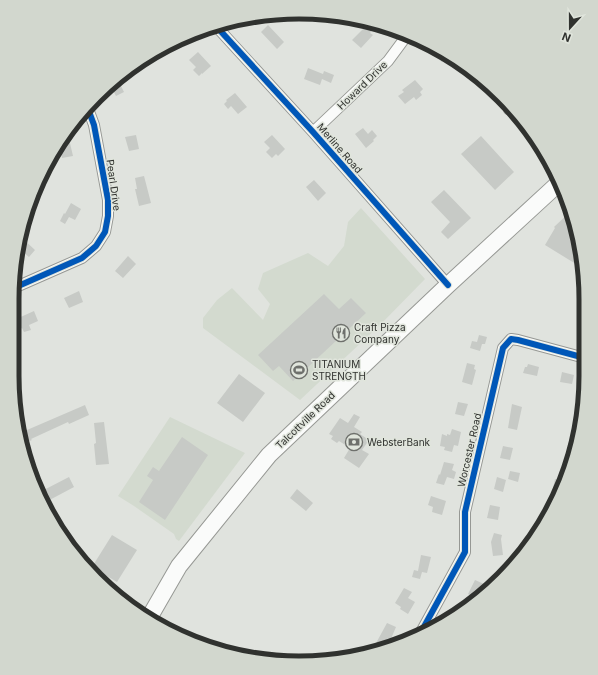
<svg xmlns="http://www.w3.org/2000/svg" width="598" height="675" font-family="Inter,sans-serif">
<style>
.built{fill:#d3dacf}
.building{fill:#c7cac6}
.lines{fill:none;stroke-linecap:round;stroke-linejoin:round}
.service-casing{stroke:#969894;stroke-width:7}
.minor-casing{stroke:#969894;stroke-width:12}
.primary-casing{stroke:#969894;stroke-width:18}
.service{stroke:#fafbfa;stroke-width:5}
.minor{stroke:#fafbfa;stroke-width:10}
.primary{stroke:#fafbfa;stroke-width:16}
.cycleway-casing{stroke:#e0e5dc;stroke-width:8}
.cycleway{stroke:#0057b8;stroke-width:6}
.labels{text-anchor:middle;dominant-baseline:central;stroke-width:3;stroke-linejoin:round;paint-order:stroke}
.street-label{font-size:10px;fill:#30322f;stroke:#e0e5dc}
.poi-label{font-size:10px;fill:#30322f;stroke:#e0e5dc;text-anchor:start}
.rim{fill:none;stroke:#30322f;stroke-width:5}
</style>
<rect width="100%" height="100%" fill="#e0e3de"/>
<path class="built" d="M361 208 425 279 382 323 300 400 203 328V318L217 300 232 288 263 320 270 304 258 289 263 273 308 253 328 266 344 246 348 222Z
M170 417 245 453 179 541 176 539 174 534 134 506 118 496Z"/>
<path class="building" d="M354 19 367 22 374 28 370 33 373 35 361 48 352 40 364 28Z
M268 25 284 42 277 49 261 32Z
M437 48 448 54 442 62 433 54Z
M198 52 211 66 202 74V73L199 76 193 70 196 67 189 60Z
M308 68 323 74 324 71 334 75 331 83 322 79 320 85 304 79Z
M117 78 124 92 116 96 110 85Z
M415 80 423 89 420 92 422 95 416 100 414 97 405 104 398 96 404 92 402 90Z
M235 93 247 107 238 114 231 106 228 109 224 104 227 101 226 100Z
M363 128 368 134 372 130 377 136 373 140 374 141 366 148 355 134Z
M136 135 139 149 129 151 125 137Z
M272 135 285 149 278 156 276 154 272 158 266 152 270 148 264 142Z
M481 136 514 172 495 190 461 154Z
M69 139 73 156 62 158 59 144 61 141Z
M144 176 151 203 139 206 135 189H137L135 178Z
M314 180 326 193 318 201 306 187Z
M444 190 471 218 448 239 441 232 450 222 431 202Z
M71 203 81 209 75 220 69 217 65 224 60 221 64 213 65 214Z
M571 211 576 224 584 269 545 245 555 228 554 227Z
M20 236 35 250 29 257 23 252 22 253 17 248V243Z
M128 256 136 264 123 278 115 271Z
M79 291 83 302 69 308 64 298Z
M324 294 339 309 351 298 366 313 293 381 279 366 273 371 258 355Z
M34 311 38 321 29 325 31 330 24 332 22 328 14 332V320Z
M479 335 487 337 485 344H482L480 351 470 348 472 341 477 342Z
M467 363 475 365 474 369 476 370 472 385 462 382Z
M528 364 539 367 537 376 523 373 525 367H527Z
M562 372 574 375 572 384 560 382Z
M239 374 265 393 243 422 217 403Z
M458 402 468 404 464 416 455 414Z
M512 404 522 407 517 430 508 428Z
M85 405 89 415 69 424 68 422 31 439 32 440 21 445 20 433Z
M354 414 360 417 354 427 362 432 360 434 369 440 362 450 369 454 359 468 344 458 350 448 339 441 337 443 331 439 333 436 329 434 340 418 348 423Z
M104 422 109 464 96 465 94 444 96 443 94 423Z
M452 429 461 432 458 446 454 445 452 452 444 450 445 447 440 446 442 434 447 436V434L450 435Z
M182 437 208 455 165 520 139 502 153 480 147 476 153 467 159 471Z
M503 446 513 448 510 460 500 458Z
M444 462 454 464 452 470 456 472 454 479 447 477 444 485 436 483 439 474 440 475Z
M510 471 520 473 518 482 508 479Z
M69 477 74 487 42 504 38 493Z
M497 477 506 480 503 492 494 489Z
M555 479 565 481 561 490 553 488Z
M297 489 313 503 306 511 290 498Z
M431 496 446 501 442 515 432 512 433 507 428 505Z
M490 505 500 507 498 520 487 518Z
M494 533 502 535 501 539 503 555 493 556 491 542Z
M112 535 137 550 117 582 92 567Z
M421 555 431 557 427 573 422 572 420 579 412 577 414 570 418 571Z
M475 580 484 584 483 586 487 588 483 595 479 594 477 599 468 594Z
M404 588 412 592 408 598 415 602 408 614 400 609 401 607 395 603Z
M387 623 396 627 390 641 396 644 383 649 375 645Z"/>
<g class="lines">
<g class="service-casing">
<path id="service" d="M507 111 511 107"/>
</g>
<g class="minor-casing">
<path id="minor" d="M215 25 313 132 448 285
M313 132 388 61 405 38 406 34
M16 287 82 258 96 246 105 232 108 216V200L94 125 87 106
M420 634 465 552V512L503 348 511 339 518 340 585 358"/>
</g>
<g class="primary-casing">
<path id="primary" d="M149 618 179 566 269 455 448 285 560 182"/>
</g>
<use href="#service" class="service"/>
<use href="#minor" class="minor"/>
<use href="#primary" class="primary"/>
<g class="cycleway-casing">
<path id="cycleway" d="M215 25 313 132 448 285
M16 287 82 258 96 246 105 232 108 216V200L94 125 87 106
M420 634 465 552V512L503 348 511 339 518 340 585 358"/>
</g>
<use href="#cycleway" class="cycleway"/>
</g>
<defs>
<g id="restaurant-ring" transform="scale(0.9)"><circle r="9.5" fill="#e0e5dc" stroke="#6e706c" stroke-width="1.5"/><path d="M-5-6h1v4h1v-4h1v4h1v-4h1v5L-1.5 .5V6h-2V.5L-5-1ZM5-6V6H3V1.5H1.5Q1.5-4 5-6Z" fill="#6e706c"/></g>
<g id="stadium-ring" transform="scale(0.9)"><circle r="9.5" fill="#e0e5dc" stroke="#6e706c" stroke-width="1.5"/><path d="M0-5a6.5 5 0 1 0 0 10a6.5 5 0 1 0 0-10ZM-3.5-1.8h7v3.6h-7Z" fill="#6e706c"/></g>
<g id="bank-ring" transform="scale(0.9)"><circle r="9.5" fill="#e0e5dc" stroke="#6e706c" stroke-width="1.5"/><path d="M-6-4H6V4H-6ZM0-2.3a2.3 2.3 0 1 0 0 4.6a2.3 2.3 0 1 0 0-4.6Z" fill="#6e706c"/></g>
</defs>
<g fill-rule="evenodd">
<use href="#restaurant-ring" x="341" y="333"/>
<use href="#stadium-ring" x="299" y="370"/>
<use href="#bank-ring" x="354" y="442"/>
</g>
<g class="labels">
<g class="street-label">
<text transform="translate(362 85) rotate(-44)">Howard Drive</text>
<text transform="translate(340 148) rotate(49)">Merline Road</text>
<text transform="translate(114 185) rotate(82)">Pearl Drive</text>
<text transform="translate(305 420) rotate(-44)">Talcottville Road</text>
<text transform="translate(469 450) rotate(-77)">Worcester Road</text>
</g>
<g class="poi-label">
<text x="354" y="327">Craft Pizza<tspan x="354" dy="12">Company</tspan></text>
<text x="312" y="364">TITANIUM<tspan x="312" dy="12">STRENGTH</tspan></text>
<text x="367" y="442">WebsterBank</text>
</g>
</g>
<path d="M0 0H598V675H0ZM299 19H299A280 280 0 0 1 579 299V376A280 280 0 0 1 299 656H299A280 280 0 0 1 19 376V299A280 280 0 0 1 299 19Z" fill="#d2d7ce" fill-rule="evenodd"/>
<path class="rim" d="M299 19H299A280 280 0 0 1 579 299V376A280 280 0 0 1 299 656H299A280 280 0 0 1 19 376V299A280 280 0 0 1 299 19Z"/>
<g transform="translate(570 28) rotate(201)" stroke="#e0e5dc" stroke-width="3" paint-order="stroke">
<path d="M0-3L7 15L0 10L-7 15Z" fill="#30322f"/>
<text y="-6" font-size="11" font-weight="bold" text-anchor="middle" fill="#30322f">N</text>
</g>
</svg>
